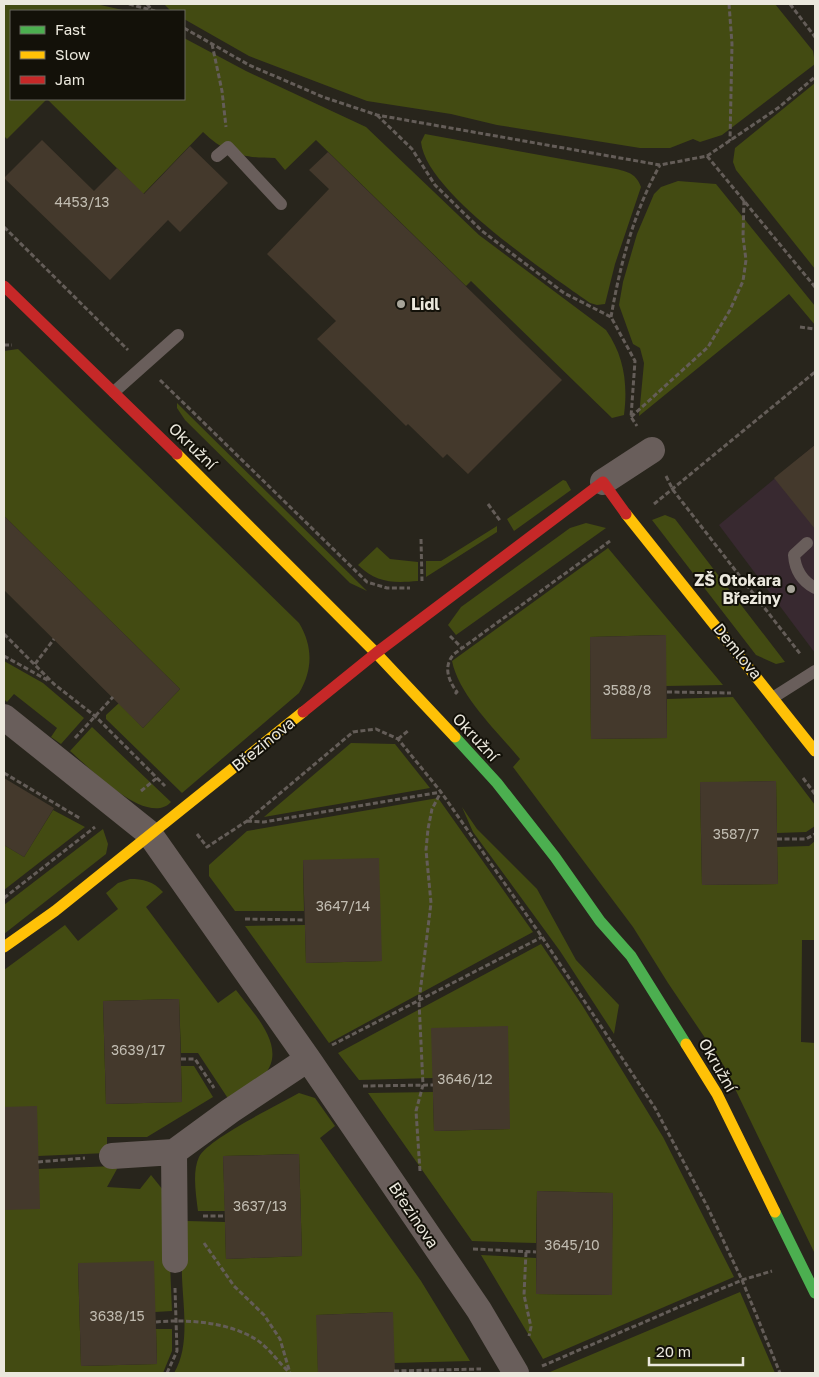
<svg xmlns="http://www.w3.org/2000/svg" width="819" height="1377" font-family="'Golos Text',sans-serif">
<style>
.education{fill:#382930}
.green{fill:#434b12}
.building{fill:#44392c}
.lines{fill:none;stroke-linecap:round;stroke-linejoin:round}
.path{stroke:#645d58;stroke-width:3;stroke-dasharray:5 2.5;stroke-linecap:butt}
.lane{stroke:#695e5b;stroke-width:12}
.street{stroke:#695e5b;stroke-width:26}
.fast{stroke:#4caf50;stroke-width:11}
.slow{stroke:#ffc107;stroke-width:11}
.jam{stroke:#c62828;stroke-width:11}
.poi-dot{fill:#a7a499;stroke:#131109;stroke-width:2}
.labels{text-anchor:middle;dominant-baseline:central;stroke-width:4;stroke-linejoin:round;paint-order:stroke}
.number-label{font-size:14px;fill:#c1bcb1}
.poi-label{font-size:16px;font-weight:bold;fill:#ebe8dd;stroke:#131109;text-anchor:start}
.street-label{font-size:16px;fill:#ebe8dd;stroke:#131109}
</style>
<rect width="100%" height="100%" fill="#28251c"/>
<path class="education" d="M815 445V653L719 525Z"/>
<path class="green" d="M4 4H96L127 11H11V99H184V38L246 71 366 127 479 235 606 330C624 356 628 383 624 415L612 418 471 281 466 286 316 140 285 170 275 158C243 158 226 154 203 132L120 218 136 187 47 99 7 139 4 136Z
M164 4H775L813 51 815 64 722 135 700 142 693 139 670 148H640L497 125 451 114 367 101 249 56 184 19V11H171Z
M815 83V269L736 170 733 162 735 148Z
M425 134 611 168C625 171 636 172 641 187L615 264 605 304 597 305 590 303C548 273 426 193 421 142Z
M678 181 716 184 815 306V325L789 294 639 416 644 363 640 348 633 344 619 305 623 282 637 234 654 194 661 187Z
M18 349 299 623C313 646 313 670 299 693L182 793 106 719V715L119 703 143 728 180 689 4 516V351Z
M177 403 367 591 350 583 185 420 177 408Z
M563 480 566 481 571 490 514 531 507 519Z
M665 515 675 519 785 662 776 664 756 655 652 520Z
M586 523 606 528 456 635 448 625 461 607 570 528Z
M497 526V532L426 577V561H441Z
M377 547 390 559 418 562V581C393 583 376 583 358 565Z
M608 548 723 685 666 686 665 635 590 637 591 739 667 738V699L733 697 815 805V826L806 832 777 833 776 781 700 783 702 885 778 884 777 847 809 846 815 841V940H802L801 1042 815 1043V1254L724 1066 668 983 633 927 513 767 520 759C498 732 459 696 452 661Z
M4 661 43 683 84 718 61 744 51 737 57 728 14 694 7 702 4 699Z
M92 727 171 802C147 828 89 767 70 751Z
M351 743 395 744 430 788 264 817Z
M438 798 533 932 329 1043 245 926 305 925 306 963 382 961 303 860 304 911H235L209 876V865L247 831Z
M462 807 477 829 537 889 576 960 619 1005 614 1034 560 951 473 832Z
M53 810 85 827 4 890V845L24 857Z
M103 829 108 844 106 854 4 934V905Z
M130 879C143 879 153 881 163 892L146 907 218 1003 236 990C252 1012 289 1047 264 1075 256 1085 240 1092 229 1100L198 1053H181L179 999 103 1001 106 1104 182 1102 181 1066H194L213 1097 147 1137H107V1153L38 1156V1169L115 1166 117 1169 107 1187 140 1189 151 1175 163 1190 168 1216 172 1311 155 1312 78 1263 81 1366 157 1364 156 1329H172V1351L163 1373H4V970L65 925 78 941 118 909 106 893 118 883Z
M541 944 582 1005 663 1137 734 1277 543 1359 481 1255 536 1258V1294L611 1295 613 1193 537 1191 536 1243 472 1241 368 1093 433 1092 434 1131 510 1129 433 1078 359 1080 338 1053Z
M299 1093 315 1098 335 1126 320 1138 421 1281 470 1361 394 1363 392 1312 317 1315 318 1373H174C193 1342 180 1294 182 1260 183 1247 185 1234 187 1221L225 1222 226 1259 302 1256 299 1154 223 1156 225 1211H198C196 1195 192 1172 199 1157 208 1139 278 1105 299 1093Z
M740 1292 775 1373 550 1372Z"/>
<path class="building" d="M42 140 94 191 117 168 144 194 190 146 228 183 180 232 168 220 110 280 4 178Z
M328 152 562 380 468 474 447 454 443 458 408 424 406 426 317 339 336 321 267 254 329 189 309 170Z
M815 445V529L774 478Z
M4 516 180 689 143 728 4 590Z
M666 635 667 738 591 739 590 637Z
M4 778 54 808 24 857 4 845Z
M776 781 778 884 702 885 700 782Z
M379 858 382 961 306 963 303 860Z
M179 999 182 1102 106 1104 103 1001Z
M508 1026 510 1129 434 1131 431 1028Z
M37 1106 40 1209 4 1210V1107Z
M299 1154 302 1256 226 1259 223 1156Z
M537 1191 613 1193 612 1295 536 1294Z
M154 1261 157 1364 81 1366 78 1263Z
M393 1312 395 1373H318L316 1315Z"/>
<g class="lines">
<path class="path" d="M129 4 155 11
M147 4 152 10
M729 4 732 44 730 141
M790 4 815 37
M184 28 249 65 323 97 377 115 660 165 707 156 778 108 815 77
M212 44 222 91 226 127
M377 115 412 149 435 185 482 231 564 293 611 317 635 361 631 417 637 426
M707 156 815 287
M4 227 128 350
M611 317C620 265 634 211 660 165
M800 327 815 329
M4 345H12
M160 380 367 582 387 588H410
M631 417 708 347 730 310 743 281 746 260 743 237 744 199
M666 476 673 490 801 655
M488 504 501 522
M654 504 815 372
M421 539 422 581
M4 634 54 684 95 716 165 786
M450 636 461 647
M4 656 49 681
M35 664 54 639
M667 692 731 693
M455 694 457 692C448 680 443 666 454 654L610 541
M75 738 113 697
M398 739 409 730
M4 773 81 819
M803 778 815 794
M141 791 158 777
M247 821 264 822 441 792
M197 834 207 847 247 821 353 732 376 729 398 739 441 792 542 937 655 1108 707 1206 742 1280 780 1373
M777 839H806L815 834
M4 898 95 827
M245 919 305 920
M332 1045 542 937
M181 1059H195L214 1088
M363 1086 433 1085
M38 1162 85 1158
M420 1171 416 1111 423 1085 419 1001 431 903 426 850 428 829 432 809 441 792
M203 1216H225
M204 1243 234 1286 264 1315 280 1339 290 1373
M473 1249 536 1252
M526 1252 524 1295 531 1327 529 1336
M156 1322C188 1319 229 1322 257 1340 269 1348 279 1363 290 1373
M542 1366 742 1280 772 1271
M394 1371 481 1369
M167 1373 177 1351 175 1288"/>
<path class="lane" d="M217 156 228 147 281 204
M114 392 178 335
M807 543 794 555C795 569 802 581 815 588
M774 697 815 671"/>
<path class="street" d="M603 482 652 450
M4 717 149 833 308 1059 479 1310 516 1373
M112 1156 174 1152
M175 1260 174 1152 230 1111 308 1059"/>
<path class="fast" d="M455 737 497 783 555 857 600 921 631 956 686 1044
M775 1212 815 1293"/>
<path class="slow" d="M177 454 376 653 455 737
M626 514 815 751
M4 947 55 911 303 712
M686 1044 717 1094 775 1212"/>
<path class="jam" d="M4 286 177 454
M303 712 376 653 603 482 626 514"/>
</g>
<g class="poi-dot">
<circle cx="401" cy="304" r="5"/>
<circle cx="791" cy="589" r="5"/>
</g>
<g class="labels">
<g class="number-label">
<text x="82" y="201">4453/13</text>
<text x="627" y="689">3588/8</text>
<text x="736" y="833">3587/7</text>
<text x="343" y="905">3647/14</text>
<text x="138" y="1049">3639/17</text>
<text x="465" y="1078">3646/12</text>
<text x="260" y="1205">3637/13</text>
<text x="572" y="1244">3645/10</text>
<text x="117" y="1315">3638/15</text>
</g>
<g class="poi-label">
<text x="411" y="304">Lidl</text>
<text x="781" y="580" text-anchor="end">ZŠ Otokara<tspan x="781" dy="18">Březiny</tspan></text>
</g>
<g class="street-label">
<text transform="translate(193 446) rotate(44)">Okružní</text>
<text transform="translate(738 651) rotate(51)">Demlova</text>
<text transform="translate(476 737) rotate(47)">Okružní</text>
<text transform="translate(263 744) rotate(-39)">Březinova</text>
<text transform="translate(718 1065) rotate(60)">Okružní</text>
<text transform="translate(414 1215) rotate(56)">Březinova</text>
</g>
</g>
<rect width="819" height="1377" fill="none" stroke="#ebe8dd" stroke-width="10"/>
<rect x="10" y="10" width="175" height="90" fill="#131109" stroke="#69675e"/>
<rect x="20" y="26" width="25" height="8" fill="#4caf50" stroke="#69675e"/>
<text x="55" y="35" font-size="15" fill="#ebe8dd">Fast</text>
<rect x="20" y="51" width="25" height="8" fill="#ffc107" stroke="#69675e"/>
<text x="55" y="60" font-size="15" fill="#ebe8dd">Slow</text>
<rect x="20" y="76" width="25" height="8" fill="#c62828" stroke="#69675e"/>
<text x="55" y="85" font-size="15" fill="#ebe8dd">Jam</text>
<path d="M649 1357v8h94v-8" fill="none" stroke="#ebe8dd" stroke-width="2.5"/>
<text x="656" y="1357" font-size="15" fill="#ebe8dd" stroke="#131109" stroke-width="4" paint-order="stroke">20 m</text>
</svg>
